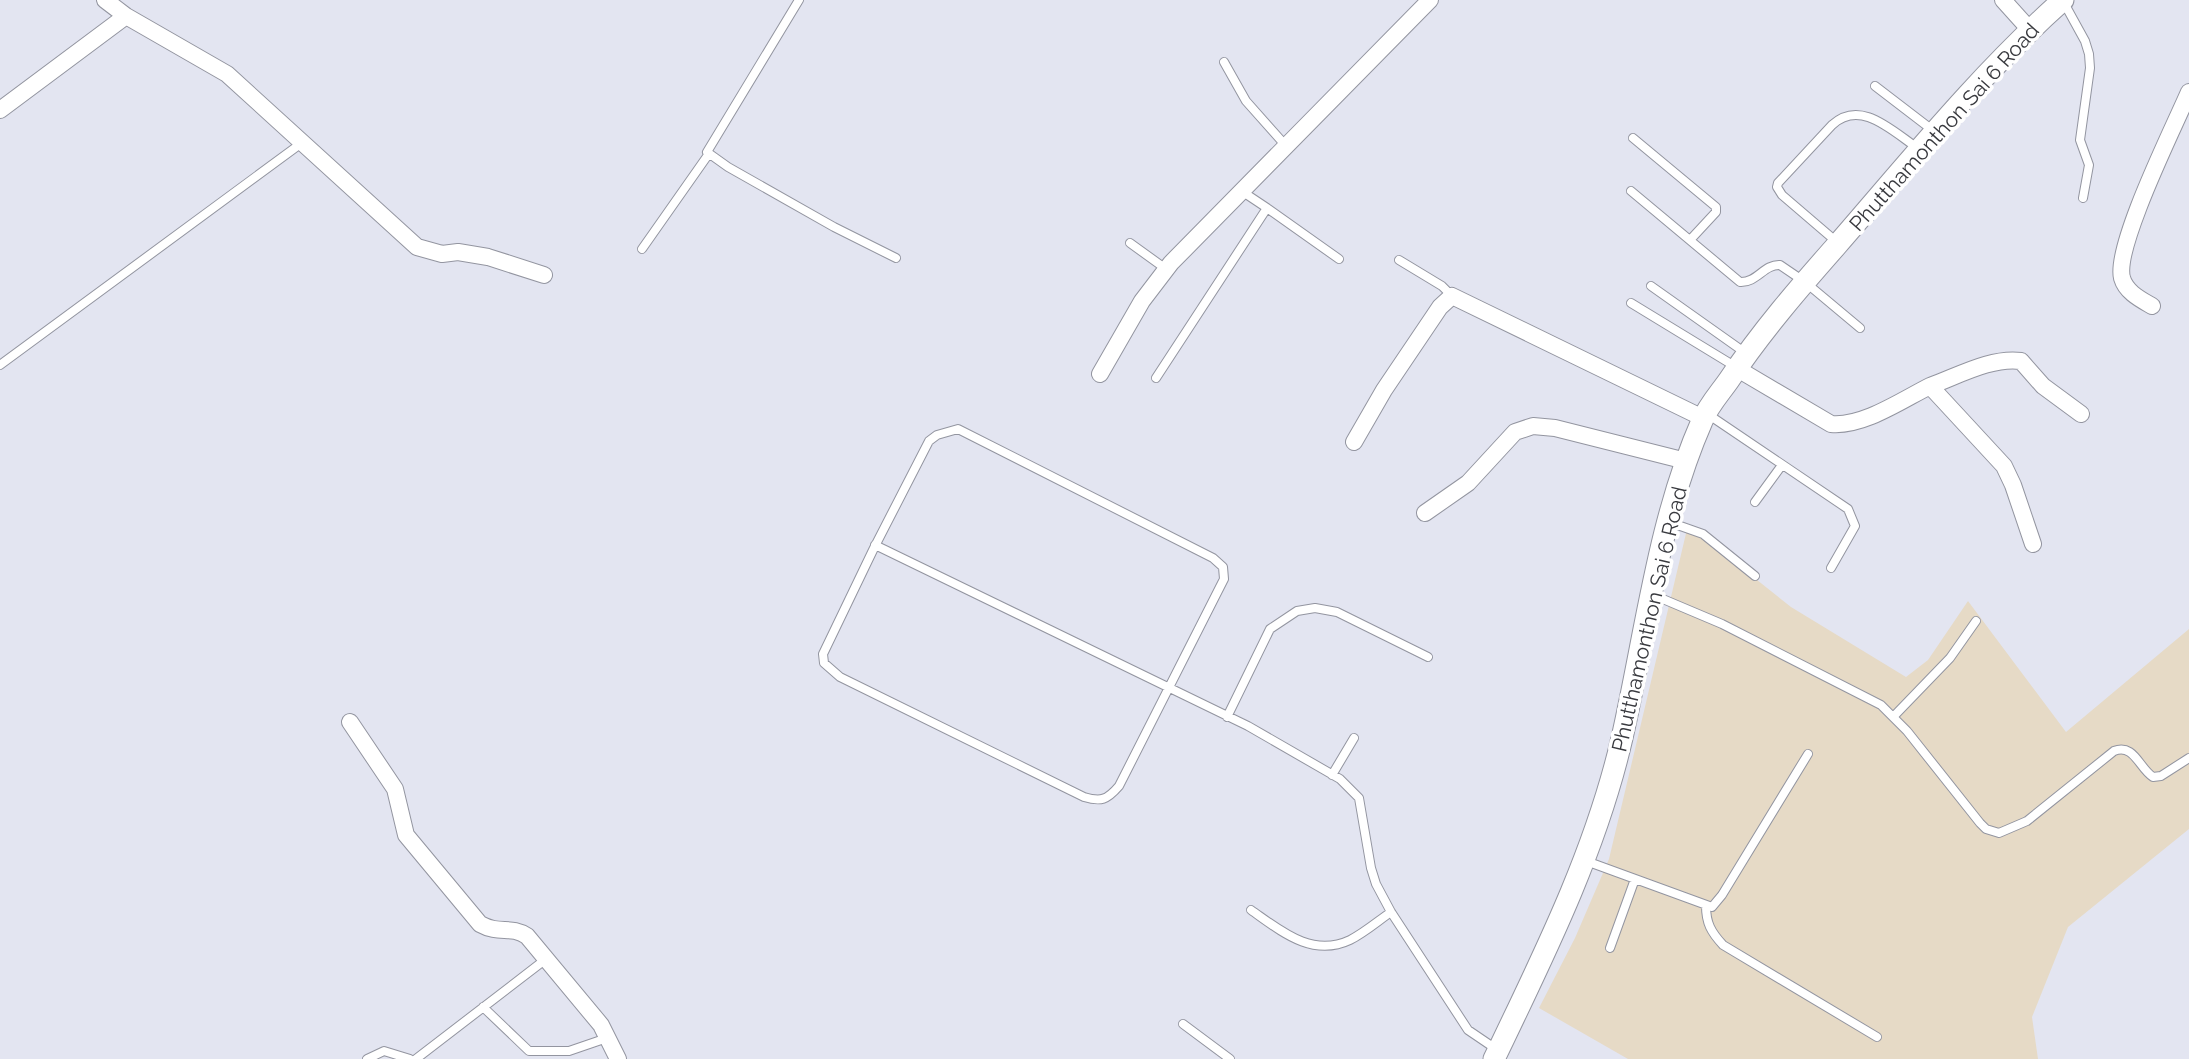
<svg xmlns="http://www.w3.org/2000/svg" width="2189" height="1059" font-family="Raleway,sans-serif">
<style>
.industrial{fill:#e6dac6}
.lines{fill:none;stroke-linecap:round;stroke-linejoin:round}
.lane-casing{stroke:#9395a0;stroke-width:10}
.street-casing{stroke:#9395a0;stroke-width:18}
.secondary-casing{stroke:#9395a0;stroke-width:23}
.lane{stroke:#fff;stroke-width:8}
.street{stroke:#fff;stroke-width:16}
.secondary{stroke:#fff;stroke-width:21}
.labels{text-anchor:middle;dominant-baseline:central;stroke-width:7;stroke-linejoin:round;paint-order:stroke}
.street-label{font-size:21px;fill:#393a3f;stroke:#fff}
</style>
<rect width="100%" height="100%" fill="#e3e5f1"/>
<path class="industrial" d="M1688 525 1791 607 1906 677 1928 660 1968 601 2066 732 2189 629V829L2068 927 2032 1017 2038 1059H1628L1539 1008 1575 938 1609 859Z"/>
<g class="lines">
<g class="lane-casing">
<path id="lane" d="M799 0 707 152 728 167 834 227 896 258
M2063 1 2085 41 2089 54 2090 68 2080 140 2089 165 2083 198
M1224 62 1246 101 1286 146
M1875 86 1935 132
M1633 138 1716 207V212L1690 240
M1631 191 1740 282C1757 283 1764 264 1780 265L1805 282 1860 328
M1267 208 1339 259
M1130 243 1166 269
M1838 243 1782 195 1777 187 1778 183 1832 125C1861 98 1893 132 1919 149
M642 249 708 155
M1399 260 1442 286 1452 296
M1651 286 1747 354
M1631 303 1736 367
M0 365 303 142
M1156 378 1267 208 1243 192
M1706 413 1848 509 1855 526 1831 568
M958 429 1213 558 1223 567 1224 579 1119 786C1107 800 1101 802 1084 797L840 677 824 663 823 654 874 548 929 441 937 435Z
M1755 502 1782 465
M1669 522 1703 534 1755 576
M875 545 1248 726 1340 779 1359 798 1371 868 1376 884 1391 912 1468 1030 1496 1049
M1651 594 1722 624 1881 705 1907 731 1980 823 1986 829 1999 833 2027 821 2114 751C2134 743 2139 768 2153 777L2161 776 2189 758
M1894 716 1950 658 1976 621
M1227 717 1270 629 1297 611 1315 608 1337 612 1428 657
M1332 775 1354 738
M1586 861 1712 907 1722 895 1808 754
M1706 906C1706 923 1711 932 1723 945L1877 1037
M1251 910C1281 931 1312 958 1350 940 1364 933 1378 921 1391 912
M1610 948 1635 879
M483 1007 529 1051H569L607 1038
M1183 1024 1230 1059
M367 1059 384 1051 410 1059
M416 1059 546 959"/>
</g>
<g class="street-casing">
<path id="street" d="M105 0 126 16 227 74 417 247 442 254 458 252 488 257 544 275
M2003 0 2030 30
M0 110 126 16
M2152 306C2140 299 2126 292 2122 278 2114 247 2174 127 2189 92
M1736 368 1831 424C1863 427 1902 400 1930 386L2004 466 2013 485 2033 544
M1100 374 1142 301 1171 263 1430 0
M1930 386C1958 376 1991 357 2021 361L2043 386 2081 414
M1354 442 1384 390 1440 307 1452 296 1703 418
M1425 513 1468 483 1515 432 1533 426 1555 428 1686 461
M350 722 395 789 406 835 480 924C500 935 510 925 527 936L601 1025 618 1059"/>
</g>
<g class="secondary-casing">
<path id="secondary" d="M1494 1059C1544 955 1596 851 1622 738 1646 632 1658 521 1702 421 1708 406 1720 393 1729 380 1761 332 1799 288 1837 245 1910 161 1980 74 2063 0"/>
</g>
<use href="#lane" class="lane"/>
<use href="#street" class="street"/>
<use href="#secondary" class="secondary"/>
</g>
<g class="labels">
<g class="street-label">
<text transform="translate(1944 127) rotate(-48)">Phutthamonthon Sai 6 Road</text>
<text transform="translate(1649 619) rotate(-77)">Phutthamonthon Sai 6 Road</text>
</g>
</g>
</svg>
